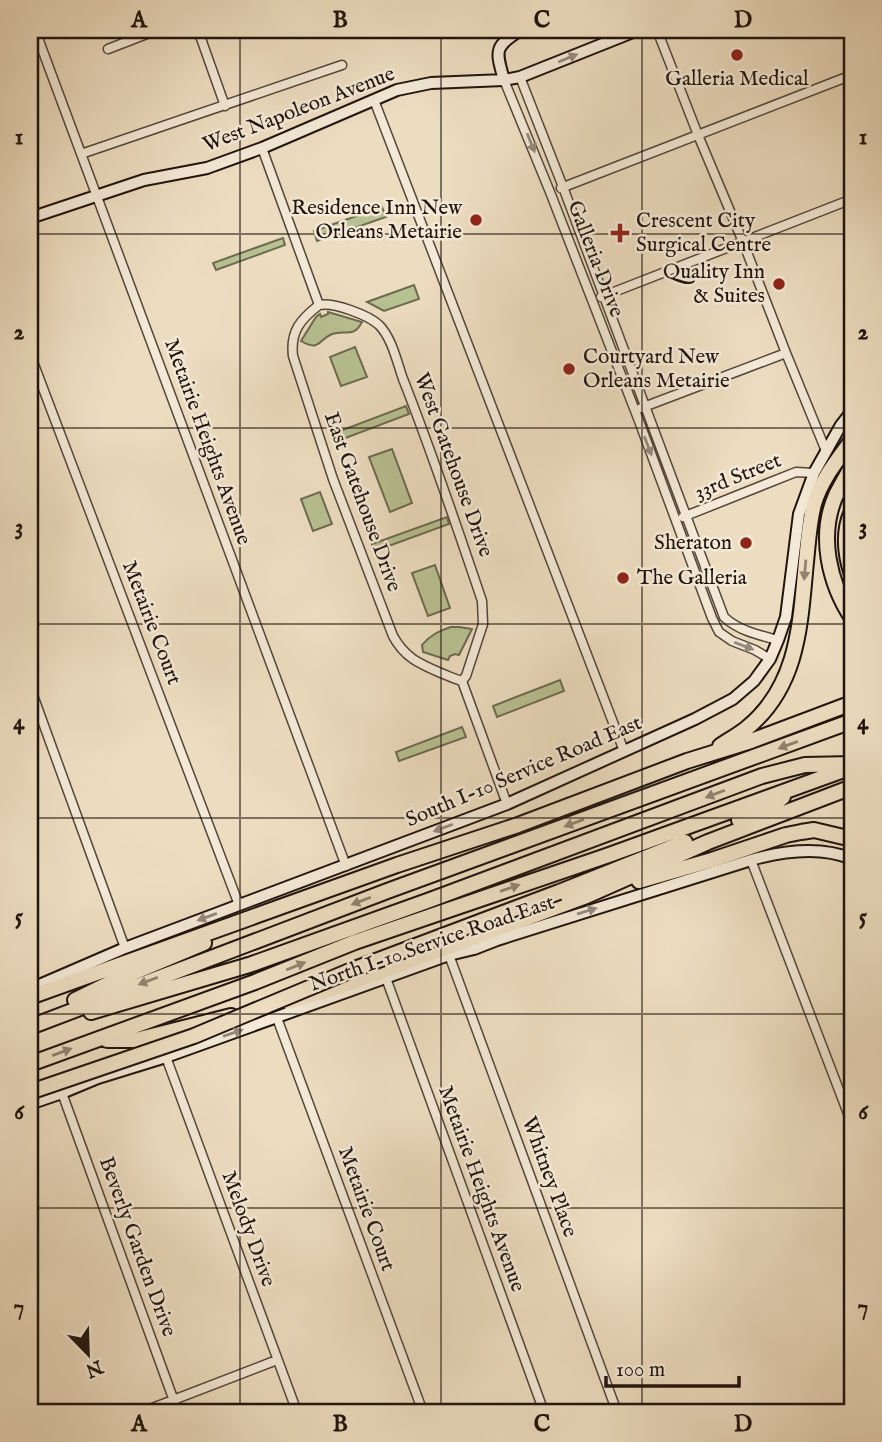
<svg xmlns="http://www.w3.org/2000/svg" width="882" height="1442" font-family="'IM FELL English',serif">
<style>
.green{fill:#b8c192;stroke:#6c6a50;stroke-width:2}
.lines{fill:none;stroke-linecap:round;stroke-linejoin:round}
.street-casing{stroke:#53463b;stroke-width:11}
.secondary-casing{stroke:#20140f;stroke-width:14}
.highway-casing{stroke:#20140f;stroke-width:18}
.street{stroke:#f3e9d6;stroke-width:8}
.secondary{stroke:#f3e9d6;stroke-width:10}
.highway{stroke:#edddc0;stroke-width:14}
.highway-bridge-casing{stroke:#20140f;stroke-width:18;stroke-linecap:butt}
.highway-bridge{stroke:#edddc0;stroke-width:14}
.oneway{fill:#94897c}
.oneway2{fill:#918370}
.grid{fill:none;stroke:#20140f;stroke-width:2;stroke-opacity:0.55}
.poi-dot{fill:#8f2418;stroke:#f3e9d6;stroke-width:2.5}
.labels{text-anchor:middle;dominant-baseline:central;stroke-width:5;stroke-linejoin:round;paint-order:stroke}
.poi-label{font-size:21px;fill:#20140f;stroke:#f3e9d6;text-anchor:end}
.street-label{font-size:21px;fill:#20140f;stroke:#f3e9d6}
.neatline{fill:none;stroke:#20140f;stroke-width:2.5}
.grid-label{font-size:23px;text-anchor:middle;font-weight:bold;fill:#20140f}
</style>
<rect width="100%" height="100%" fill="#edddc0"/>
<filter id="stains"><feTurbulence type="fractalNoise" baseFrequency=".00286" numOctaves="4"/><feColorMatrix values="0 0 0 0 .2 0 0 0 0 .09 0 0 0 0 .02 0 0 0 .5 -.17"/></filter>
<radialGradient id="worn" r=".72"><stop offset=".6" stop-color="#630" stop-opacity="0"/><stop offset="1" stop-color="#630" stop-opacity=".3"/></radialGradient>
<path class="green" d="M382 207 386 217 317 241 314 231Z
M283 238 285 245 216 270 213 263Z
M414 285 419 299 384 311 367 302Z
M328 312 362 322C353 339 346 329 332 334 318 340 320 352 301 341L316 317 320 314 321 317 328 314Z
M355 347 367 377 341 386 330 357Z
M406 406 409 414 335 442 332 434Z
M392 449 412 503 390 512 369 457Z
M320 492 332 524 313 531 301 499Z
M447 517 449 524 375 551 372 544Z
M435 565 450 608 428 616 412 573Z
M451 627H459L472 629 459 655 455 654 450 656 448 660 423 652 422 645C430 635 439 631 451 627Z
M560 680 564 691 497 717 493 706Z
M462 727 466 737 399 761 396 752Z"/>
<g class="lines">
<g class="street-casing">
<path id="street" d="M35 30 346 866
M198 30 225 106
M432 30V31
M657 30 698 135 743 242 786 353 826 451
M108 49 157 30
M520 77 563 187 724 617C739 631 759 635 778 640
M504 80 550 192 639 421 712 618 719 632 732 641 755 650 770 659
M374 100 624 751
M262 148 319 305
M81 154 342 65
M561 188 852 75
M601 297 852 199
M319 305C301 319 290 331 293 356L333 479 393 636C405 658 420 664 441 673 449 676 454 679 462 681
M319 305C334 302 368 315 379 325 392 338 397 362 403 379 432 452 457 527 482 601L483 624 466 676 462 681
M30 354 239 905
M641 408 786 353
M683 517 796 472 814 473
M462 681 507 804
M30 687 125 948
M751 860 852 1124
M449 955 617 1412
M386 978 544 1412
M277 1018 423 1412
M166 1057 297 1412
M62 1093 178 1412
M30 1407 32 1412
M142 1412 277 1360"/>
</g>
<g class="secondary-casing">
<path id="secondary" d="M504 80C496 51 493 47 521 30
M30 218 144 180 207 168 262 148 397 90 431 83 504 80 520 77 638 30
M30 989 125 948 507 804 695 719 733 699 754 681 770 659 778 640 786 617 799 514 814 473 841 425 852 411
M30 1104 62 1093 98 1078 166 1057 449 955 474 949 497 940 751 860C783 851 821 846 852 859"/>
</g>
<g class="highway-casing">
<path id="highway" d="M852 466C847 475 841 485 836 495 818 535 829 583 852 618
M852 511C843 531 845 554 852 575
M720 746C729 740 738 735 747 728 799 685 800 624 806 562 808 543 809 523 814 504 821 480 838 459 852 440
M739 820 768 809 783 797
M639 881 712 860 786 835 801 832 814 830 852 839
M559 892 685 842
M30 997 397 865 518 825 687 761 751 741 852 703
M75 1000 118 979 204 943
M288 1002 345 985 584 897 708 842 852 787
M91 1012 249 965 430 900 762 776 805 765 852 764
M30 1027 390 890 852 721
M107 1040H136L231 1016
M30 1064 255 982 355 942 609 855 852 767"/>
</g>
<use href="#street" class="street"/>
<use href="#secondary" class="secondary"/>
<use href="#highway" class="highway"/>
<g class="highway-bridge-casing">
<path id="highway-bridge" d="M30 1092 194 1036 352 970 559 892"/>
</g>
<use href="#highway-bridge" class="highway-bridge"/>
</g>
<defs><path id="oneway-solid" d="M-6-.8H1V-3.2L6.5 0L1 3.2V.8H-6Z" transform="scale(1.75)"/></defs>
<g class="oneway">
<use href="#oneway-solid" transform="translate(568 58) rotate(-22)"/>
<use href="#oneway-solid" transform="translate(531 143) rotate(68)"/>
<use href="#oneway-solid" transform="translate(648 446) rotate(69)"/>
<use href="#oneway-solid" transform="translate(744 646) rotate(21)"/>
<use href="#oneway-solid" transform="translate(443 828) rotate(159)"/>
<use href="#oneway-solid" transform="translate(587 911) rotate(-17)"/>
<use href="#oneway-solid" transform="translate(207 917) rotate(160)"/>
<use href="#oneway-solid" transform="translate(233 1033) rotate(-19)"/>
</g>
<g class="oneway2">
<use href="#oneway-solid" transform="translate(805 570) rotate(95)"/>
<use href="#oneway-solid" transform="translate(788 745) rotate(160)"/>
<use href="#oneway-solid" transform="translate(715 794) rotate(159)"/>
<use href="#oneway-solid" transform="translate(574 823) rotate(160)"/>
<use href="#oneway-solid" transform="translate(510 888) rotate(-19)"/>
<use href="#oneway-solid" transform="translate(361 901) rotate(159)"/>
<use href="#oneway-solid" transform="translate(296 966) rotate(-22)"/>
<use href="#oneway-solid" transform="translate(148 981) rotate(159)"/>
<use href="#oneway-solid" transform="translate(62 1052) rotate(-20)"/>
</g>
<path class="grid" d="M240 30V1412M441 30V1412M642 30V1412M30 234H852M30 428H852M30 624H852M30 818H852M30 1014H852M30 1208H852"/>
<g class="poi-dot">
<circle cx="737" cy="55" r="7"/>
<circle cx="476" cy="220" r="7"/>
<path d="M616.5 222.5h7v7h7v7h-7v7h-7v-7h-7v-7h7z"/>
<circle cx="779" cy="284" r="7"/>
<circle cx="569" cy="369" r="7"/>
<circle cx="746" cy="543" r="7"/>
<circle cx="623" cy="578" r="7"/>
</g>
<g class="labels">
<g class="poi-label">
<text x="737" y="79" text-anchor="middle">Galleria Medical</text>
<text x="462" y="208">Residence Inn New<tspan x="462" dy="24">Orleans Metairie</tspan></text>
<text x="636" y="221" text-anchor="start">Crescent City<tspan x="636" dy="24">Surgical Centre</tspan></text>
<text x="765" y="272">Quality Inn<tspan x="765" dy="24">&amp; Suites</tspan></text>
<text x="583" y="357" text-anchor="start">Courtyard New<tspan x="583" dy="24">Orleans Metairie</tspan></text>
<text x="732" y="543">Sheraton</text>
<text x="637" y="578" text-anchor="start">The Galleria</text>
</g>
<g class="street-label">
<text transform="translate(299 110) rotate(-21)">West Napoleon Avenue</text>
<text transform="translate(595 259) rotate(69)">Galleria Drive</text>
<text transform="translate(207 442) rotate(70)">Metairie Heights Avenue</text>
<text transform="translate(453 465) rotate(70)">West Gatehouse Drive</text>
<text transform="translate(738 477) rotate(-22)">33rd Street</text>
<text transform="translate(362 502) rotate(70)">East Gatehouse Drive</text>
<text transform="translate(151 623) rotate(69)">Metairie Court</text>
<text transform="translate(524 772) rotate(-23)">South I-10 Service Road East</text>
<text transform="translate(432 944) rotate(-19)">North I-10 Service Road East</text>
<text transform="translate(549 1177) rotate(70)">Whitney Place</text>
<text transform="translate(481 1189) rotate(70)">Metairie Heights Avenue</text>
<text transform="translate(366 1209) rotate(70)">Metairie Court</text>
<text transform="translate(248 1229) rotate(70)">Melody Drive</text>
<text transform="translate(137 1247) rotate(70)">Beverly Garden Drive</text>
</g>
</g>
<rect width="882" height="1442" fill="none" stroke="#edddc0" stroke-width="77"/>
<g transform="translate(88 1354) rotate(157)" stroke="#f3e9d6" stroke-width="5" paint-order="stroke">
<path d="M0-5L12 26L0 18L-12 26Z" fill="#20140f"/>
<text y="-10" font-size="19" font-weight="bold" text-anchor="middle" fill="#20140f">N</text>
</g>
<path d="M606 1376v10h133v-10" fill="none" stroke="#20140f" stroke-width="3.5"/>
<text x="616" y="1376" font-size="21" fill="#20140f" stroke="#f3e9d6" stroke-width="5" paint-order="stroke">100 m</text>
<rect x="38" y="38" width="806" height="1366" class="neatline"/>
<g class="grid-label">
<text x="139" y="27">A</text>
<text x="340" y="27">B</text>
<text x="542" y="27">C</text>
<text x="743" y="27">D</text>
<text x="19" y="144">1</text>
<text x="863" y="144">1</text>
<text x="19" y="339">2</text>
<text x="863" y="339">2</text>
<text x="19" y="534">3</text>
<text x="863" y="534">3</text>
<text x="19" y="729">4</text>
<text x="863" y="729">4</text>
<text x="19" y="924">5</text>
<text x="863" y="924">5</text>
<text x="19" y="1119">6</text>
<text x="863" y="1119">6</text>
<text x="19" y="1314">7</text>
<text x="863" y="1314">7</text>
<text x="139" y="1431">A</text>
<text x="340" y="1431">B</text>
<text x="542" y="1431">C</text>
<text x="743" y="1431">D</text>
</g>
<rect width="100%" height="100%" filter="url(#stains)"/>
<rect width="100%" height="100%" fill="url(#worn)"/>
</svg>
